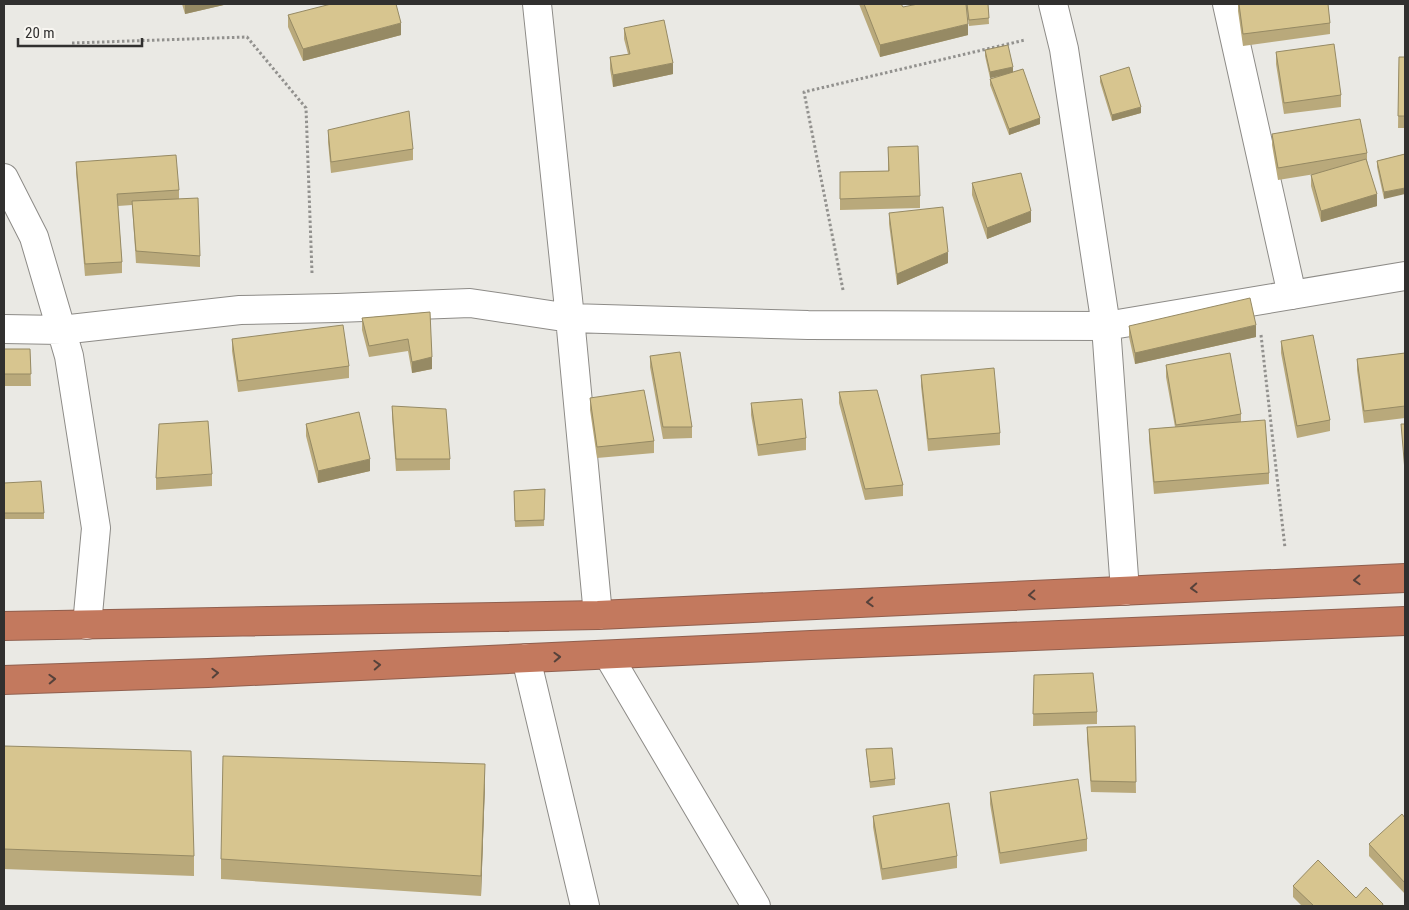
<svg xmlns="http://www.w3.org/2000/svg" width="1409" height="910" font-family="'Roboto Condensed',sans-serif">
<style>
.lines{fill:none;stroke-linecap:round;stroke-linejoin:round}
.street-casing{stroke:#8d8b87;stroke-width:30}
.highway-casing{stroke:#905f4e;stroke-width:30}
.path{stroke:#92918e;stroke-width:3;stroke-dasharray:2.5 2.5;stroke-linecap:butt}
.street{stroke:#fff;stroke-width:28}
.highway{stroke:#c3795e;stroke-width:28}
.wall{fill:#b9a97b}
.shaded-wall{fill:#968a64}
.building{fill:#d7c58f;stroke:#968a64}
.oneway{stroke:#56423b}
</style>
<rect width="100%" height="100%" fill="#eae9e4"/>
<g class="lines">
<g class="street-casing">
<path id="street" d="M537 4 570 318 598 615
M1053 4 1064 49 1106 326 1125 591
M1227 4 1292 295
M4 178 34 237 69 356 96 528 87 625
M4 329 61 330 240 310 337 308 470 303 570 318 808 325 1106 326 1405 276
M608 655 756 906
M526 658 585 906"/>
</g>
<g class="highway-casing">
<path id="highway" d="M4 626 598 615 1405 578
M4 680 208 673 811 645 1405 621"/>
</g>
<path class="path" d="M72 43 247 37 306 108 312 273
M843 290 804 92 1025 40
M1261 335 1285 548"/>
<use href="#street" class="street"/>
<use href="#highway" class="highway"/>
</g>
<path class="wall" d="M182 4H228L185 14Z
M859 4H901L903 7 968 35 880 57Z
M966 4H988L989 24 969 26Z
M1238 4H1328L1330 23V34L1243 46 1238 11Z
M288 15 401 35 303 61 288 27Z
M624 28 673 74 613 87 610 69V57L628 54 624 39Z
M985 50 1013 72 1040 124 1009 135 990 85V79L1007 74 990 78 985 56Z
M1276 52 1341 95V107L1284 114 1276 64Z
M1399 57H1405V128H1398Z
M1100 76 1141 113 1112 121 1100 82Z
M328 130 413 149V160L331 173 328 142Z
M1272 134 1367 153V160L1377 206 1321 222 1311 186V175L1315 174 1278 180 1272 145Z
M888 147 920 196V208L840 210V172L888 171Z
M1405 154 1384 199 1377 167V161Z
M76 162 179 190V199L200 256V267L136 263 132 205 118 206 122 262V273L85 276 76 173Z
M972 183 1031 222 987 239 972 195Z
M889 213 948 263 897 285 889 224Z
M430 312 432 369 412 373 408 351 369 357 362 330V318Z
M1129 326 1256 337 1135 364 1129 337Z
M232 339 349 366V378L238 392 232 351Z
M1281 341 1330 420V431L1297 438 1281 353Z
M4 349H30L31 386H4Z
M1405 353V418L1364 423 1357 370V359Z
M650 356 692 427V438L663 439 650 367Z
M1166 365 1241 414V422L1269 473V484L1154 494 1149 440V429L1175 427 1166 377Z
M921 375 1000 433V445L928 451 921 386Z
M839 392 903 485V496L865 500 839 403Z
M590 398 654 441V453L597 458 590 410Z
M751 403 806 438V450L758 456 751 415Z
M392 406 450 459V470L396 471 392 417Z
M306 424 370 471 318 483 306 436Z
M212 474V486L156 490V478Z
M4 483 44 513V519H4Z
M545 489 544 526 515 527 514 491Z
M1034 675 1097 712V724L1033 726Z
M1135 726 1136 793 1091 792 1087 739V727Z
M4 746 194 856V876L4 869Z
M866 749 895 779V785L870 788Z
M485 784 481 896 221 879V859Z
M990 792 1087 839V851L1000 864 990 804Z
M873 816 957 856V868L882 880 873 827Z
M1405 818V894L1369 856V844Z
M1293 886 1356 898 1383 906H1302L1293 897Z"/>
<path class="shaded-wall" d="M185 4H228L185 14Z
M401 23V35L303 61V49Z
M968 24V35L880 57V45Z
M673 63V74L613 87V75Z
M1013 67V73L990 78V72Z
M1141 107V113L1112 121V115Z
M1040 118V124L1009 135V129Z
M1405 188V194L1384 199V192Z
M1377 194V206L1321 222V211Z
M1031 211V222L987 239V228Z
M948 252V263L897 285V274Z
M1256 325V337L1135 364V353Z
M432 357V369L412 373V362Z
M370 459V471L318 483V471Z
M485 764V784L481 896V876Z"/>
<path class="building" d="M331 4H396L401 23 303 49 288 15Z
M864 4H901L903 7 918 4H966L968 24 880 45Z
M967 4H988L989 18 969 20Z
M1239 4H1328L1330 23 1243 34Z
M664 20 673 63 613 75 610 57 630 54 624 28Z
M1334 44 1341 95 1284 103 1276 52Z
M1008 45 1013 67 990 72 985 50Z
M1399 57H1405V116H1398Z
M1129 67 1141 107 1112 115 1100 76Z
M1023 69 1040 118 1009 129 990 79Z
M409 111 413 149 331 162 328 130Z
M1360 119 1367 153 1278 168 1272 134Z
M918 146 920 196 840 199V172L889 171 888 147Z
M1405 154V188L1384 192 1377 161Z
M176 155 179 190 117 194 122 262 85 264 76 162Z
M1366 159 1377 194 1321 211 1311 175Z
M1021 173 1031 211 987 228 972 183Z
M198 198 200 256 136 251 132 201Z
M943 207 948 252 897 274 889 213Z
M1250 298 1256 325 1135 353 1129 326Z
M430 312 432 357 412 362 408 339 369 346 362 318Z
M343 325 349 366 238 381 232 339Z
M1313 335 1330 420 1297 426 1281 341Z
M4 349H30L31 374H4Z
M680 352 692 427H663L650 356Z
M1230 353 1241 414 1176 425 1166 365Z
M1405 353V406L1364 411 1357 359Z
M994 368 1000 433 928 439 921 375Z
M644 390 654 441 597 447 590 398Z
M877 390 903 485 865 489 839 392Z
M802 399 806 438 758 445 751 403Z
M392 406 446 409 450 459H396Z
M359 412 370 459 318 471 306 424Z
M1265 420 1269 473 1154 482 1149 429Z
M208 421 212 474 156 478 159 424Z
M1401 424H1405V471Z
M41 481 44 513H4V483Z
M545 489 544 520 515 521 514 491Z
M1093 673 1097 712 1033 714 1034 675Z
M1135 726 1136 782 1091 781 1087 727Z
M4 746 191 751 194 856 4 849Z
M892 748 895 779 870 782 866 749Z
M223 756 485 764 481 876 221 859Z
M1078 779 1087 839 1000 853 990 792Z
M949 803 957 856 882 869 873 816Z
M1402 814 1405 818V883L1369 844Z
M1318 860 1356 898 1366 887 1383 904 1382 906H1314L1293 886Z"/>
<defs><path id="oneway-chevron" d="M-2-3.5L2.5 0L-2 3.5" fill="none" stroke-width="1.6" stroke-linecap="round" stroke-linejoin="round" transform="scale(1.25)"/></defs>
<g class="oneway">
<use href="#oneway-chevron" transform="translate(1357 580) rotate(177)"/>
<use href="#oneway-chevron" transform="translate(1194 588) rotate(177)"/>
<use href="#oneway-chevron" transform="translate(1032 595) rotate(177)"/>
<use href="#oneway-chevron" transform="translate(870 602) rotate(177)"/>
<use href="#oneway-chevron" transform="translate(557 657) rotate(-2)"/>
<use href="#oneway-chevron" transform="translate(377 665) rotate(-3)"/>
<use href="#oneway-chevron" transform="translate(215 673) rotate(-3)"/>
<use href="#oneway-chevron" transform="translate(52 679) rotate(-2)"/>
</g>
<rect width="1409" height="910" fill="none" stroke="#31302f" stroke-width="10"/>
<path d="M18 38v8h124v-8" fill="none" stroke="#31302f" stroke-width="2.5"/>
<text x="25" y="38" font-size="15" fill="#31302f" stroke="#f8f6f1" stroke-width="4" paint-order="stroke">20 m</text>
</svg>
